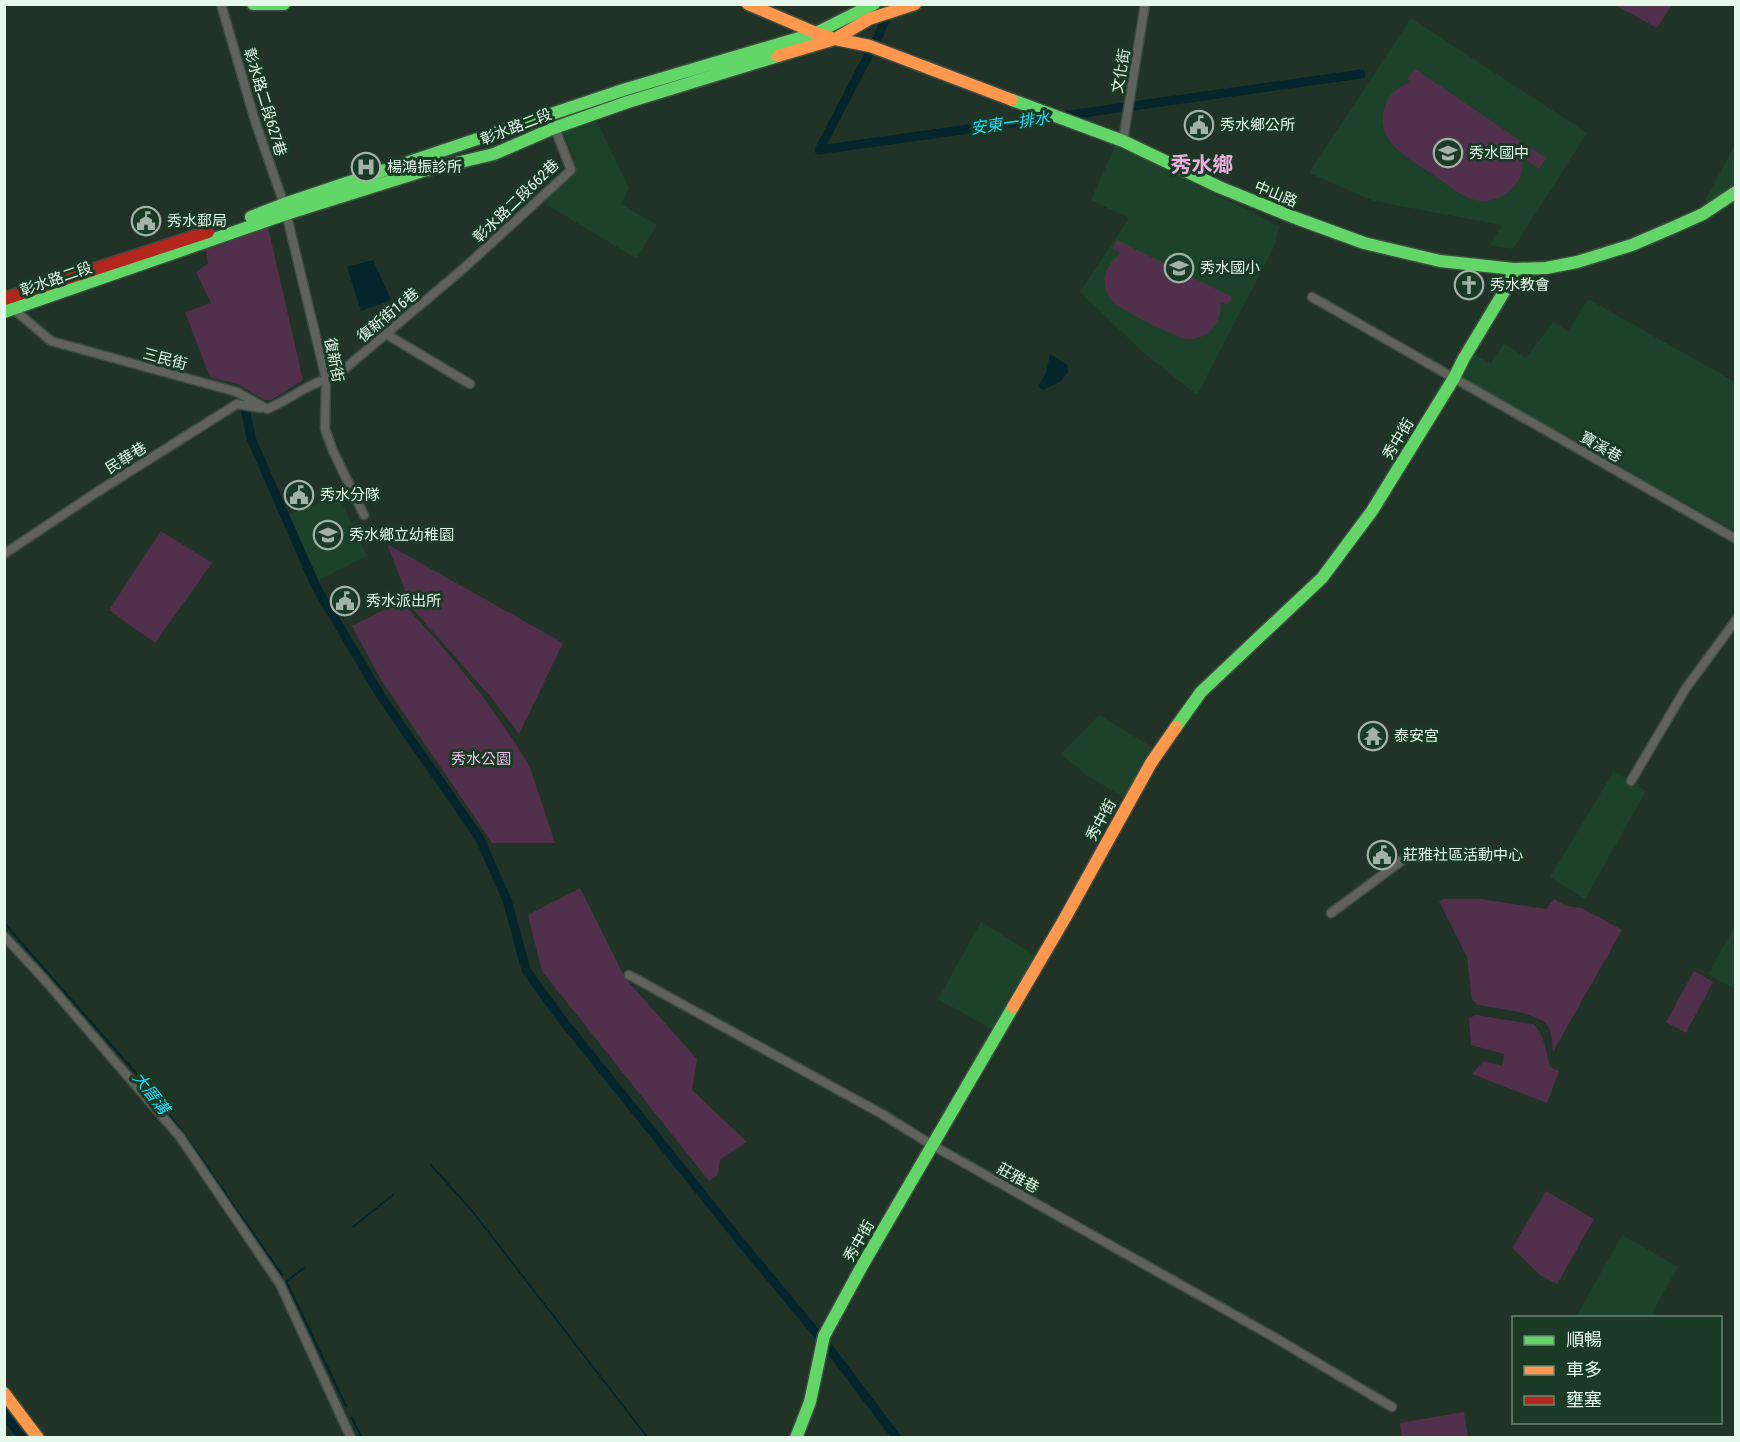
<svg xmlns="http://www.w3.org/2000/svg" width="1740" height="1442" font-family="'Roboto Condensed','Noto Sans TC',sans-serif">
<style>
.built{fill:#1d422a}
.green{fill:#50304a}
.water{fill:#03252b}
.lines{fill:none;stroke-linecap:round;stroke-linejoin:round}
.stream{stroke:#03252b;stroke-width:2}
.canal{stroke:#03252b;stroke-width:9}
.street-casing{stroke:#3e4d43;stroke-width:11}
.fast-casing{stroke:#3e4d43;stroke-width:15}
.slow-casing{stroke:#3e4d43;stroke-width:15}
.jam-casing{stroke:#3e4d43;stroke-width:15}
.street{stroke:#60635c;stroke-width:8}
.fast{stroke:#63d668;stroke-width:12}
.slow{stroke:#ff974d;stroke-width:12}
.jam{stroke:#b3261e;stroke-width:12}
.labels{text-anchor:middle;dominant-baseline:central;stroke-width:6;stroke-linejoin:round;paint-order:stroke}
.street-label{font-size:15px;fill:#e5f8ea;stroke:#1a3a25}
.poi-label{font-size:15px;fill:#e5f8ea;stroke:#1a3a25;text-anchor:start}
.park-label{font-size:15px;fill:#f5beea;stroke:#1a3a25}
.water-label{font-size:16px;font-style:italic;fill:#1bdcfc;stroke:#1a3a25}
.district-label{font-size:21px;font-weight:bold;fill:#ecace0;stroke:#1a3a25}
</style>
<rect width="100%" height="100%" fill="#213327"/>
<path class="built" d="M1411 18 1587 133 1513 249 1490 245 1502 225 1374 201 1309 173Z
M595 117 629 188 621 204 657 225 636 258 539 200 565 174 575 159 561 128Z
M1735 145V187L1703 204Z
M1115 146 1149 160 1279 226 1275 245 1197 395 1144 353 1080 292 1129 218 1091 200Z
M1588 299 1735 382V531L1463 378 1474 355 1491 363 1504 343 1526 358 1553 322 1568 331Z
M339 497 367 556 319 580 288 515 323 501Z
M1099 715 1155 749 1125 798 1088 776 1061 754Z
M1614 771 1646 791 1585 899 1550 877Z
M981 922 1036 956 995 1031 938 999Z
M1735 926V989L1708 974Z
M1622 1235 1678 1267 1652 1313 1658 1317H1576Z"/>
<path class="green" d="M1618 4H1672V5L1657 28 1617 6Z
M1415 69 1546 158 1539 169 1523 158C1522 162 1523 168 1522 172 1516 193 1492 206 1471 199 1457 194 1444 182 1432 174 1408 158 1373 141 1385 106 1389 93 1399 86 1411 82L1407 79Z
M268 227 303 380 271 400H264L238 384 210 377 185 312 211 303 196 272 208 263 205 246Z
M1117 240 1232 297 1228 305 1221 302C1221 312 1219 321 1213 328 1207 335 1197 340 1188 339 1173 337 1131 314 1116 305 1098 289 1102 267 1121 253L1112 249Z
M161 531 212 563 155 643 109 610Z
M387 544 563 643 519 734 495 702 412 608Z
M401 601 446 651 481 694 514 741 530 767 555 843H492L380 678 352 626Z
M580 888 625 978 697 1059 692 1090 747 1142 720 1159 718 1175 709 1181 542 971 528 915Z
M1443 899H1481L1546 909 1554 899 1566 906 1582 908 1622 930 1553 1052C1552 1044 1552 1035 1549 1028 1542 1012 1494 1008 1478 1005L1472 1000 1467 957 1439 901Z
M1694 971 1713 982 1686 1033 1666 1022Z
M1476 1015 1533 1024C1545 1034 1546 1052 1550 1067L1559 1071 1547 1103 1472 1074 1484 1061 1502 1066 1504 1054 1471 1045 1469 1018Z
M1546 1191 1594 1219 1557 1284 1540 1275 1512 1248Z
M1464 1412 1468 1437H1402L1400 1423Z"/>
<path class="water" d="M373 260 391 300 361 311 347 267Z
M1050 354 1067 365 1068 372 1061 381 1043 390 1038 386 1046 373Z
M4 1407H5L27 1437H16L5 1422Z"/>
<g class="lines">
<path class="stream" d="M4 923 151 1090 190 1142 282 1275
M431 1165 473 1212 648 1438
M353 1227 393 1195
M286 1281 346 1406
M286 1282 304 1268
M352 1418 362 1438"/>
<path class="canal" d="M889 11 878 37 819 150 1361 74
M245 408 251 438 316 587 382 698 479 837 507 900 526 970 560 1017 740 1241 832 1352 897 1438"/>
<g class="street-casing">
<path id="street" d="M221 4 255 121 284 204 326 379 325 429 333 451 364 515
M1123 141 1145 4
M1312 297 1736 539
M12 308 51 341 237 392 267 409C290 400 309 382 335 377L464 268 571 170 554 126
M386 334 470 384
M4 554 97 492 237 404 260 408
M1631 781 1686 688 1736 620
M1331 913 1404 859
M4 936 44 979 180 1137 280 1284 351 1438
M629 975 882 1114 932 1145 1272 1336 1392 1407"/>
</g>
<g class="fast-casing">
<path id="fast" d="M253 4H284
M1012 100 1123 141 1219 187 1293 217 1364 243 1440 261 1514 269 1546 268 1577 262 1632 245 1674 227 1703 214 1736 192
M251 217 284 204 623 90 816 33 874 4
M4 312 286 214 423 171 494 154 554 128 628 102 778 56
M1176 727 1201 692 1322 578 1372 511 1454 378 1464 358 1510 282 1514 269
M796 1438 810 1402 824 1336 862 1266 1013 1007"/>
</g>
<g class="slow-casing">
<path id="slow" d="M748 4 816 33 835 39 870 46 1012 100
M778 56 835 39 869 19 915 4
M1013 1007 1065 918 1151 763 1176 727
M4 1393 38 1438"/>
</g>
<g class="jam-casing">
<path id="jam" d="M4 299 208 232"/>
</g>
<use href="#street" class="street"/>
<use href="#fast" class="fast"/>
<use href="#slow" class="slow"/>
<use href="#jam" class="jam"/>
</g>
<defs>
<g id="civic-ring" transform="scale(1.5)"><circle r="9.5" fill="#1a3a25" stroke="#a0b3a6" stroke-width="1.5"/><path d="M-.6-6.5H3V-4.5H.6V-3L4-1V1h2V6H-6V1h2V-1L-.6-3ZM-1.2 2.5V6h2.4V2.5Z" fill="#a0b3a6"/></g>
<g id="school-ring" transform="scale(1.5)"><circle r="9.5" fill="#1a3a25" stroke="#a0b3a6" stroke-width="1.5"/><path d="M0-5L7-2L0 1L-7-2ZM-4 1L0 2.5L4 1V4Q0 6-4 4Z" fill="#a0b3a6"/></g>
<g id="hospital-ring" transform="scale(1.5)"><circle r="9.5" fill="#1a3a25" stroke="#a0b3a6" stroke-width="1.5"/><path d="M-5-5h3v3.5h4V-5h3V5h-3V1.5h-4V5h-3Z" fill="#a0b3a6"/></g>
<g id="church-ring" transform="scale(1.5)"><circle r="9.5" fill="#1a3a25" stroke="#a0b3a6" stroke-width="1.5"/><path d="M-1.2-6h2.4v3.5h3.3v2.4h-3.3V6h-2.4V-.1h-3.3v-2.4h3.3Z" fill="#a0b3a6"/></g>
<g id="temple-ring" transform="scale(1.5)"><circle r="9.5" fill="#1a3a25" stroke="#a0b3a6" stroke-width="1.5"/><path d="M0-6L5-2H3V0L6.5 2.5H4V6H1.5V3h-3V6H-4V2.5H-6.5L-3 0V-2H-5Z" fill="#a0b3a6"/></g>
</defs>
<g fill-rule="evenodd">
<use href="#civic-ring" x="1199" y="125"/>
<use href="#school-ring" x="1448" y="153"/>
<use href="#hospital-ring" x="366" y="167"/>
<use href="#civic-ring" x="146" y="221"/>
<use href="#school-ring" x="1179" y="268"/>
<use href="#church-ring" x="1469" y="285"/>
<use href="#civic-ring" x="299" y="495"/>
<use href="#school-ring" x="328" y="535"/>
<use href="#civic-ring" x="345" y="601"/>
<use href="#temple-ring" x="1373" y="736"/>
<use href="#civic-ring" x="1382" y="855"/>
</g>
<g class="labels">
<g class="street-label">
<text transform="translate(1121 71) rotate(-80)">文化街</text>
<text transform="translate(265 102) rotate(73)">彰水路二段627巷</text>
<text transform="translate(516 127) rotate(-21)">彰水路二段</text>
<text transform="translate(1276 194) rotate(22)">中山路</text>
<text transform="translate(516 201) rotate(-44)">彰水路二段662巷</text>
<text transform="translate(56 279) rotate(-19)">彰水路二段</text>
<text transform="translate(388 315) rotate(-40)">復新街16巷</text>
<text transform="translate(165 359) rotate(15)">三民街</text>
<text transform="translate(334 360) rotate(79)">復新街</text>
<text transform="translate(1398 439) rotate(-59)">秀中街</text>
<text transform="translate(1601 447) rotate(30)">寶溪巷</text>
<text transform="translate(126 458) rotate(-32)">民華巷</text>
<text transform="translate(1101 820) rotate(-61)">秀中街</text>
<text transform="translate(1018 1178) rotate(29)">莊雅巷</text>
<text transform="translate(859 1241) rotate(-60)">秀中街</text>
</g>
<g class="poi-label">
<text x="1220" y="125">秀水鄉公所</text>
<text x="1469" y="153">秀水國中</text>
<text x="387" y="167">楊鴻振診所</text>
<text x="167" y="221">秀水郵局</text>
<text x="1200" y="268">秀水國小</text>
<text x="1490" y="285">秀水教會</text>
<text x="320" y="495">秀水分隊</text>
<text x="349" y="535">秀水鄉立幼稚園</text>
<text x="366" y="601">秀水派出所</text>
<text x="1394" y="736">泰安宮</text>
<text x="1403" y="855">莊雅社區活動中心</text>
</g>
<g class="park-label">
<text x="481" y="759">秀水公園</text>
</g>
<g class="water-label">
<text transform="translate(1010 123) rotate(-8)">安東一排水</text>
<text transform="translate(151 1093) rotate(52)">大厝溝</text>
</g>
<g class="district-label">
<text x="1202" y="165">秀水鄉</text>
</g>
</g>
<rect width="1740" height="1442" fill="none" stroke="#e5f8ea" stroke-width="12"/>
<rect x="1512" y="1316" width="210" height="108" fill="#1a3a25" stroke="#6b8674" stroke-width="1.5"/>
<rect x="1524" y="1336" width="30" height="9" fill="#63d668" stroke="#6b8674" stroke-width="1.5"/>
<text x="1566" y="1346" font-size="18" fill="#e5f8ea">順暢</text>
<rect x="1524" y="1366" width="30" height="9" fill="#ff974d" stroke="#6b8674" stroke-width="1.5"/>
<text x="1566" y="1376" font-size="18" fill="#e5f8ea">車多</text>
<rect x="1524" y="1396" width="30" height="9" fill="#b3261e" stroke="#6b8674" stroke-width="1.5"/>
<text x="1566" y="1406" font-size="18" fill="#e5f8ea">壅塞</text>
</svg>
